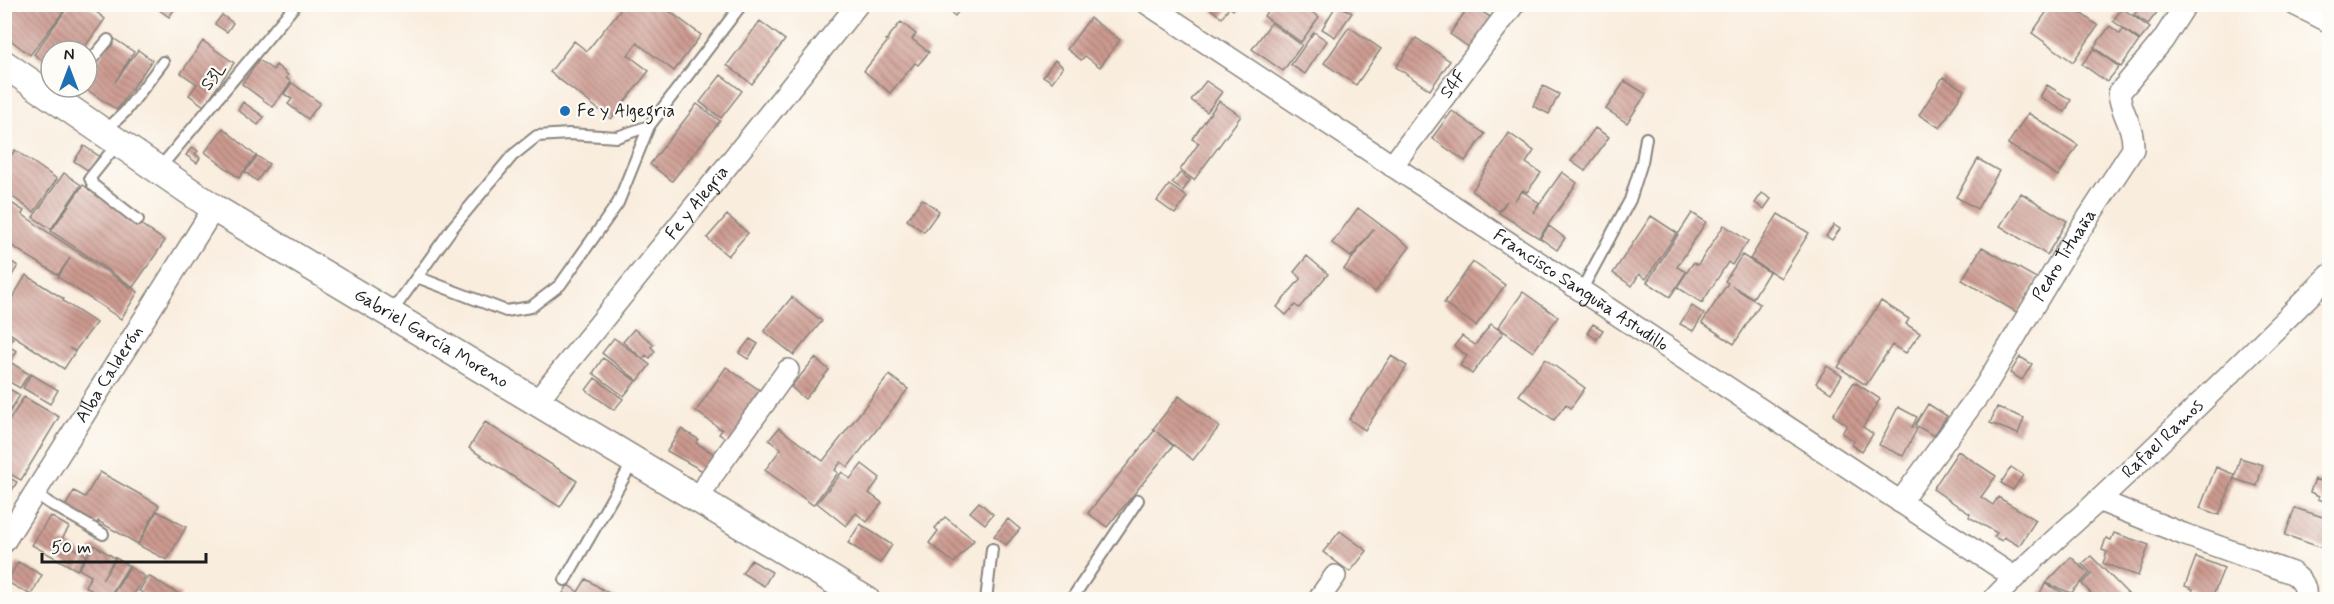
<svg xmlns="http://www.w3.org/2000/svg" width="2334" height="604" font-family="Mynerve,sans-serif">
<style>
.building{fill:url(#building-back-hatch)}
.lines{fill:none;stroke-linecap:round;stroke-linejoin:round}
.service-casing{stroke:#8a847d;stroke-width:14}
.minor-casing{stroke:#8a847d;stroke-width:24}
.tertiary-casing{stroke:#8a847d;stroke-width:30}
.service{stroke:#fff;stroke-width:10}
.minor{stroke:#fff;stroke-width:21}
.tertiary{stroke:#fff;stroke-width:27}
.poi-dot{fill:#1f6fb2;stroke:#fdfcf7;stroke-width:2}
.labels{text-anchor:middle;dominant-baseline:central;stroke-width:4.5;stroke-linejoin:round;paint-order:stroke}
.street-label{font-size:18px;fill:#1c1c1c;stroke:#fdfcf7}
.poi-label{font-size:18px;fill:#1c1c1c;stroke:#fdfcf7;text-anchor:start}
</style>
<defs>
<pattern id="building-back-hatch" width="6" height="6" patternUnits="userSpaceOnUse" patternTransform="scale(1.5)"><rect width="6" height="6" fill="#cc9a90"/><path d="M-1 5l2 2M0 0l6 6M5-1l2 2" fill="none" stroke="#a57d75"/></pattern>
</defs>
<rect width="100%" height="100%" fill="#fdfcf7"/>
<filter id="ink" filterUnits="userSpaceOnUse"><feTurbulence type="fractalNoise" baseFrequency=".0167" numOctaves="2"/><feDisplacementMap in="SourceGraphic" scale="12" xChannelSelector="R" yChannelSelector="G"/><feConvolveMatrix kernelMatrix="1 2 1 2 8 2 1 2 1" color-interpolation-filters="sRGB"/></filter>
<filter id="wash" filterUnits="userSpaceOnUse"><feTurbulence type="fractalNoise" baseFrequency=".008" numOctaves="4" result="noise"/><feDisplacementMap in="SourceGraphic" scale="24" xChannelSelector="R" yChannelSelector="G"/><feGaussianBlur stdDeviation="1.35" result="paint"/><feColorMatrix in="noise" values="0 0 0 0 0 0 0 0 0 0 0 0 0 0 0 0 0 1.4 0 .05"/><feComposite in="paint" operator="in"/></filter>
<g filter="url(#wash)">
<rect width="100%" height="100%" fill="#f9edde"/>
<g id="blocks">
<path class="building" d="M4 4H62L66 8 30 55 4 35Z
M70 4H86L105 19 82 51H51V67L34 54Z
M151 4H166L174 10 169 17Z
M940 4H964L955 16Z
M1204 4H1237L1233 10 1229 7 1222 18Z
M1272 4H1301L1319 17 1301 42 1264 16Z
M1337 4 1352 13 1335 37 1322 29Z
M1470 4 1495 20 1473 50 1450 34Z
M2052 4H2068L2098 26 2073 62 2032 33Z
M2142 4H2178L2172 14 2161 7 2148 24 2134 15Z
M624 5H661L701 35 674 71 637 43 628 55 649 71 611 119 550 72 574 41 587 51Z
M2122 8 2150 28 2140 40 2113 21Z
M222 15 233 23 227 32 215 24Z
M1090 18 1120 40 1100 67 1085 56 1081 60 1067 49Z
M760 21 785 40 752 84 727 65Z
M901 22 916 34 912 39 929 52 918 65 915 63 890 93 864 71 888 41 886 40Z
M1271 23 1302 45 1283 71 1252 49Z
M2110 26 2120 34 2123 29 2139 41 2121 67 2094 47Z
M1349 27 1381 49 1356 85 1324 63Z
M1314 32 1327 41 1305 74 1291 65Z
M113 38 134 52 115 82 138 50 152 60 117 110 83 87H87V75Z
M1416 38 1450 61 1430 90 1396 67Z
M203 41 234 63 204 106 189 95 197 84 181 73Z
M2094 49 2119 67 2107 82 2082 64Z
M259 60 273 70 276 65 288 75 286 78 291 82 273 107 242 84Z
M1055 60 1063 67 1052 82 1043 76Z
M721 75 742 91 721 118 700 102Z
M1943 77 1964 90 1940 128 1919 115Z
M1206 81 1222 92 1207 112 1191 100Z
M1625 81 1646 94 1627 123 1606 109Z
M292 83 320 103 308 119 288 104 292 99 284 94Z
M2047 85 2071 100 2065 112 2040 97Z
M1543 86 1559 94 1549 114 1533 106Z
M1219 101 1241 116 1194 180 1180 170 1199 143 1192 139Z
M243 102 264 117 258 125 238 110Z
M697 104 720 121 672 181 650 164Z
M1452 111 1485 134 1465 161 1432 138Z
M2028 113 2078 145 2058 176 2008 144Z
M223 128 256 156 239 178 205 152Z
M1595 128 1609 137 1585 171 1571 161Z
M1509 133 1534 151 1526 163 1541 173 1527 192 1523 190 1514 201 1522 191 1539 203 1533 213 1562 172 1577 183 1539 238 1499 213 1507 201 1499 211 1472 191Z
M84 146 99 156 89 171 74 161Z
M192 147 198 151 195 154 200 158 197 163 186 155Z
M15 150 57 179 34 212 11 196 8 201 24 211 22 214 40 227 138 292 121 319 58 277 70 258 58 275 4 241V165Z
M257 156 269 164 257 181 245 172Z
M1978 159 1999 171 1977 209 1956 197Z
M64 173 81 185 51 229 33 217Z
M1180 173 1190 180 1183 191 1172 183Z
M83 185 165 241 133 287 51 231Z
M1169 185 1187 197 1175 214 1157 201Z
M1762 193 1771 199 1764 209 1755 203Z
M2021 193 2067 221 2047 255 2000 226Z
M922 199 939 211 924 232 907 220Z
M1358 208 1410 247 1375 292 1344 269 1374 229 1351 257 1332 243Z
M1692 213 1706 222 1677 267 1686 272 1670 297 1647 282Z
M1778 214 1809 233 1781 278 1750 259Z
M727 215 748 233 728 256 707 238Z
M1651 216 1677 233 1646 279 1639 274 1632 286 1613 273Z
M1724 225 1748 241 1732 265 1728 262 1702 303 1677 287 1693 263 1698 265Z
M1834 225 1840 229 1832 240 1826 236Z
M1549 226 1565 238 1557 250 1540 238Z
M1982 247 2038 279 2018 313 1962 280Z
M1742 255 1769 272 1753 298 1732 286 1760 304 1734 344 1702 323 1728 283 1725 281Z
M1307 256 1328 274 1299 308 1295 305 1286 315 1277 307 1301 278 1294 272Z
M4 257 18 266 7 283 4 281Z
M1473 262 1505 285 1476 326 1444 303Z
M26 275 64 299 63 301 96 323 75 351 69 348 75 352 64 369 5 330V310Z
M1523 292 1558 317 1533 352 1498 327Z
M792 297 822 321 794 355 764 331Z
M1881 301 1909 319 1906 324 1920 333 1906 353 1892 345 1866 385 1838 367Z
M1692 306 1704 314 1693 331 1680 324Z
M1491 324 1503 333 1472 374 1460 365 1467 356 1454 346 1462 336 1475 345Z
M1593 324 1603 330 1597 339 1587 333Z
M634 329 654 344 651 347 655 351 650 358 646 355 643 359 623 342Z
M4 333 13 338 8 346 17 351 10 362 29 374 20 388 4 379Z
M614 338 650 365 638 381 602 353Z
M750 339 758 344 748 359 739 353Z
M1391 356 1407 366 1365 430 1349 419Z
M2020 357 2032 364 2022 380 2010 373Z
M603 358 636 381 624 396 593 373Z
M815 358 829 370 805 399 791 387Z
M1545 359 1585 388 1571 408 1566 404 1554 420 1519 395Z
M1827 366 1842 376 1831 393 1816 383Z
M726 367 768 396 731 442 719 434 722 430 696 411Z
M31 374 58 390 50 404 23 388Z
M889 375 908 389 848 467 841 462 835 470 838 473 813 505 765 470 781 449 769 440 779 428 823 461Z
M595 378 623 399 614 410 586 390Z
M1854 382 1880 399 1863 427 1873 434 1862 451 1852 445 1854 441 1842 433 1847 425 1833 415Z
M4 386 20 395 4 421Z
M1179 396 1219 427 1193 460 1157 432 1173 446 1107 527 1088 513 1155 430 1153 429Z
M24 397 59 417 21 480 4 471V429Z
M1928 404 1947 416 1934 436 1915 425Z
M1898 407 1917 417 1912 427 1917 429 1903 456 1879 445Z
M1997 407 2024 418 2018 434 1990 423Z
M485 422 577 481 560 507 469 448Z
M681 429 698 439 696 443 721 458 710 475 667 451Z
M1958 451 1996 476 1981 497 1993 505 1998 497 2036 520 2019 546 2004 537 2002 541 1994 537 1997 533 1969 517 1970 514 1933 489Z
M2240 458 2263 465 2257 486 2234 479Z
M862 464 880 478 869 493 882 503 867 522 856 513 846 526 817 503 842 472 850 479Z
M2011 467 2023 475 2013 490 2001 483Z
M2216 467 2235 475 2219 515 2200 508Z
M100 472 159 505 138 544 98 521 96 525 65 507 74 491 85 497Z
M4 475 17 482 4 503Z
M2315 479 2330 485V503L2318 499 2319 496 2310 492Z
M979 502 993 514 985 524 970 512Z
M2295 508 2326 518 2330 509 2328 550 2285 535Z
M157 511 186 527 167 560 138 545Z
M50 516 69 527 55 551 62 541 86 555 77 570 32 545Z
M945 517 974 540 954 563 929 543 938 531 935 528Z
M1008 519 1020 529 1006 545 994 536Z
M860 524 892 545 880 563 848 543Z
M1340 531 1367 551 1350 572 1323 552Z
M2114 533 2149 545 2138 576 2103 563 2107 552 2102 550 2106 538 2111 540Z
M94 545 115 558 102 580 116 558 129 566 107 600H86L90 593 93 594 94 592 85 586 91 576 79 569Z
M2091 556 2131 597 2129 600H2097L2082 584 2092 574 2082 564Z
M2071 557 2089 574 2071 593 2046 583Z
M2196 557 2224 568 2211 600 2192 593 2193 589 2185 586Z
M751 560 772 572 764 586 742 573Z
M18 562 42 575 31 595 7 582Z
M130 567 145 577 130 600H109Z
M148 576 181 595 178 600H147L149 596 139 591Z
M586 579 619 600H559L568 585 578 592Z
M2045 584 2079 600H2053L2040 593Z"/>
</g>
</g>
<g filter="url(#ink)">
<use href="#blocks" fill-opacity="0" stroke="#8a847d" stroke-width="1.5"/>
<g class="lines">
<g class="service-casing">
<path id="service" d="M87 65 108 40
M104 132 125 112 163 62
M118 143 90 178 93 185 138 220
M158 170 296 4
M417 277 506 311 531 307 560 285 618 203 649 126
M1581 291 1630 200 1642 162 1646 138
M391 313 453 227 512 156 537 136 569 134 617 137 649 126 742 4
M34 492 49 503 103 534
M565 580 634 460
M4 599 5 600
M986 600 992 549
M1071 600 1138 500"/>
</g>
<g class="minor-casing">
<g id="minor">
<path id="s1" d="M1148 4 2014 577"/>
<path d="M2294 4 2330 22"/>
<path id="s2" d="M1392 166 1514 4"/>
<path id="s3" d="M537 401 858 4"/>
<path d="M699 499 711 477 788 370"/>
<path d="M2098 500 2183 534 2292 573C2302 580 2308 587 2304 600"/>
<path id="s4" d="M1900 502 1986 385 2067 250 2133 149C2134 124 2121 115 2119 93L2163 40 2186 4"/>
<path id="s5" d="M4 542 214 208"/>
<path d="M1318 600 1335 576"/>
<path id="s6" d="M1993 600C2026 564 2064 532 2100 499 2178 426 2254 351 2330 275"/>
</g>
</g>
<g class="tertiary-casing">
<g id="tertiary">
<path id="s7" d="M4 64 214 208 866 600"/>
</g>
</g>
<use href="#service" class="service"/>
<use href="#minor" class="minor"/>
<use href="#tertiary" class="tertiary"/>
</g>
</g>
<circle class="poi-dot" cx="565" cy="111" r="6"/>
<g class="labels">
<g class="street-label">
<text transform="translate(214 77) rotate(-50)">S3L</text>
<text stroke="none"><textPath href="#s2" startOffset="102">S4F</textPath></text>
<text stroke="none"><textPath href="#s3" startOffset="255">Fe y Alegria</textPath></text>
<text stroke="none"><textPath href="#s4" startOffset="297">Pedro Tituaña</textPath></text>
<text stroke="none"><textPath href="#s1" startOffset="519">Francisco Sanguña Astudillo</textPath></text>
<text stroke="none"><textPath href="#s7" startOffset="508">Gabriel García Moreno</textPath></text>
<text stroke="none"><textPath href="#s5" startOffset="198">Alba Calderón</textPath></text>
<text stroke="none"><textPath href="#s6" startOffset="234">Rafael Ramos</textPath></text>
</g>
<g class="poi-label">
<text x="577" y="111">Fe y Algegria</text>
</g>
</g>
<rect width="2334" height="604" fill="none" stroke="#fdfcf7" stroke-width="24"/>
<g transform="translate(69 69)"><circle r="28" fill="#fdfcf7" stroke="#a3a29f" stroke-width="1.5"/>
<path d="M0-4.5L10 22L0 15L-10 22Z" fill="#1f6fb2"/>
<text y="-9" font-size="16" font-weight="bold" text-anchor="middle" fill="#1c1c1c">N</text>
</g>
<path d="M42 553v9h164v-9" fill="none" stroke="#1c1c1c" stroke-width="3"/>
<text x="51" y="553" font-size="18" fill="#1c1c1c" stroke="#fdfcf7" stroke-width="4.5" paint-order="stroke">50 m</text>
</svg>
